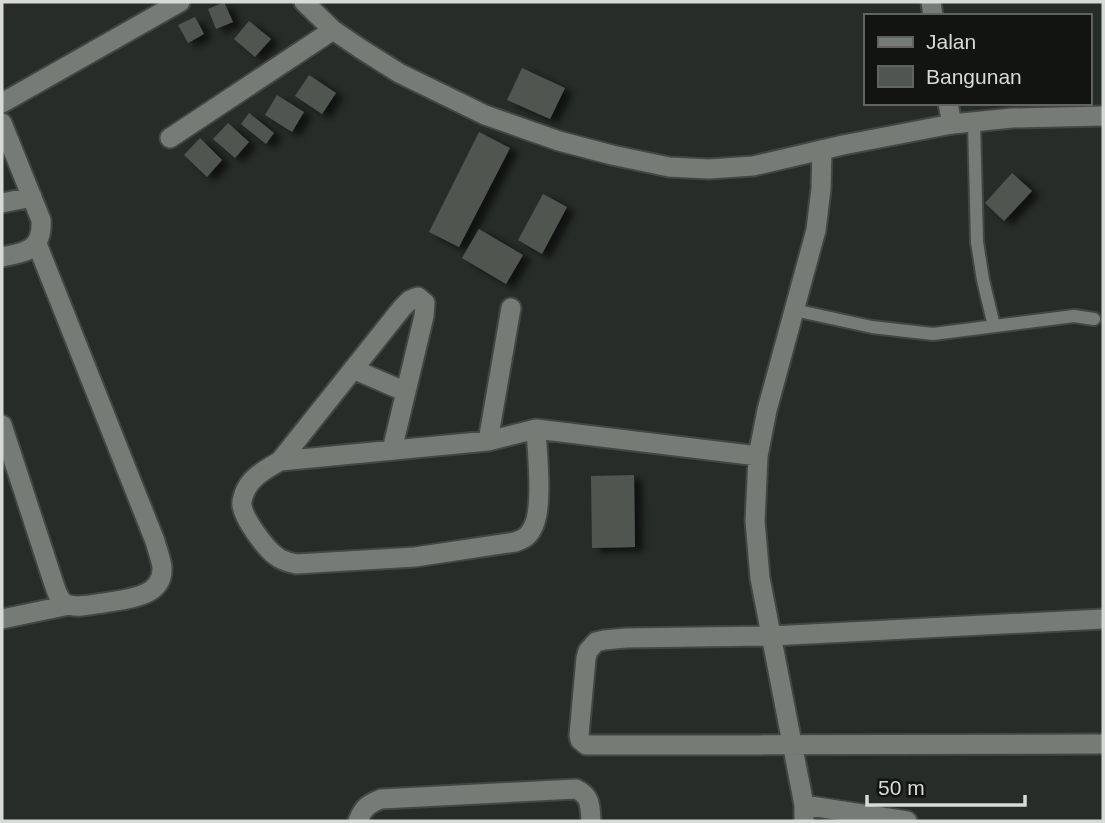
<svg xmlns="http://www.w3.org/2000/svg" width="1105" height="823" font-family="Arial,sans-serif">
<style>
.building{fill:#4f5650;filter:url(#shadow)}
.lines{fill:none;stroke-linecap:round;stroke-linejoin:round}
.service-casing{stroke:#434744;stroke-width:16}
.minor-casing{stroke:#434744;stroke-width:23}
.tertiary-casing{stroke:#434744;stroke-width:23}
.service{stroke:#757c76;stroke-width:12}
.minor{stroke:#757c76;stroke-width:19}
.tertiary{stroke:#757c76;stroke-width:19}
</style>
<defs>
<filter id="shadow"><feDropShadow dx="8" dy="4.5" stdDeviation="3.5" flood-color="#0009"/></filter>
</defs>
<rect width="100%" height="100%" fill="#262c27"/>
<path class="building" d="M224 2 233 22 216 29 208 9Z
M195 17 204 34 188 43 178 25Z
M249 21 271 39 255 57 234 39Z
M522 68 565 88 550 119 507 100Z
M309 75 336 93 322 114 295 96Z
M277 95 304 112 292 132 265 115Z
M249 113 274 133 266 144 241 124Z
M228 123 249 142 235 158 213 139Z
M479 132 510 148 459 247 429 232Z
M200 138 222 160 207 177 184 155Z
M1012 173 1032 191 1004 221 985 203Z
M543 194 567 207 542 254 518 240Z
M479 229 523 255 506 284 462 258Z
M634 475 635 547 592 548 591 476Z"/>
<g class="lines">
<g class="service-casing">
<path id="service" d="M974 122 977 242 983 280 994 326
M794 310 872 327 933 334 1074 316 1094 319"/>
</g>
<g class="minor-casing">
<path id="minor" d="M931 2 933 16
M2 103 180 2
M948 103 952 124
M2 123 41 220C43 250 26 252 2 257
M170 138 333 30
M2 203 32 197
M353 369 406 392
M2 425 53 581C56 589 58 600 66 604 77 609 92 604 104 603 125 599 164 598 162 567 161 559 157 549 155 541L37 244
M488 441 511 308
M392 450 424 316 425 303 418 297 410 300 402 308 280 461C265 470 250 477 244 494 243 498 241 502 242 505 243 518 265 548 276 556 282 561 288 562 296 564L415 557 515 542C523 539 528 537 532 529 544 510 537 452 536 429
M280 461 488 441 536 429 758 456
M2 619 69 605
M1103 619 771 636 626 638 604 640 596 642 588 651 586 658 579 735 580 740 586 745 1103 744
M804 805 907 821
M358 821C363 808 368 804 381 799L576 789C591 796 590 806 591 821
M804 821V805L760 578 755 521 758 456 767 410 816 230 821 189 822 150"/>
</g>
<g class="tertiary-casing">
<path id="tertiary" d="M304 2 333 30 361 49 399 73 485 115 559 141 612 155 669 167 709 169 753 166 843 145 952 124 1012 118 1103 116"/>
</g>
<use href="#service" class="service"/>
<use href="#minor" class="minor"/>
<use href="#tertiary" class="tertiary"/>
</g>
<rect width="1105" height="823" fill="none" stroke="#d7dad7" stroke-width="7"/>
<rect x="864" y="14" width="228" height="91" fill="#111411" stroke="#606360" stroke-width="2"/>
<rect x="878" y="37" width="35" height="10" fill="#757c76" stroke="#606360" stroke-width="2"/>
<text x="926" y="49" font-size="21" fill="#d7dad7">Jalan</text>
<rect x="878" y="66" width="35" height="21" fill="#4f5650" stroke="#606360" stroke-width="2"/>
<text x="926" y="84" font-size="21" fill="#d7dad7">Bangunan</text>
<path d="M867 795v10h158v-10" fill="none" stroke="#d7dad7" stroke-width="3.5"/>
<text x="878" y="795" font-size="21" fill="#d7dad7" stroke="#111411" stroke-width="5" paint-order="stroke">50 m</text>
</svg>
